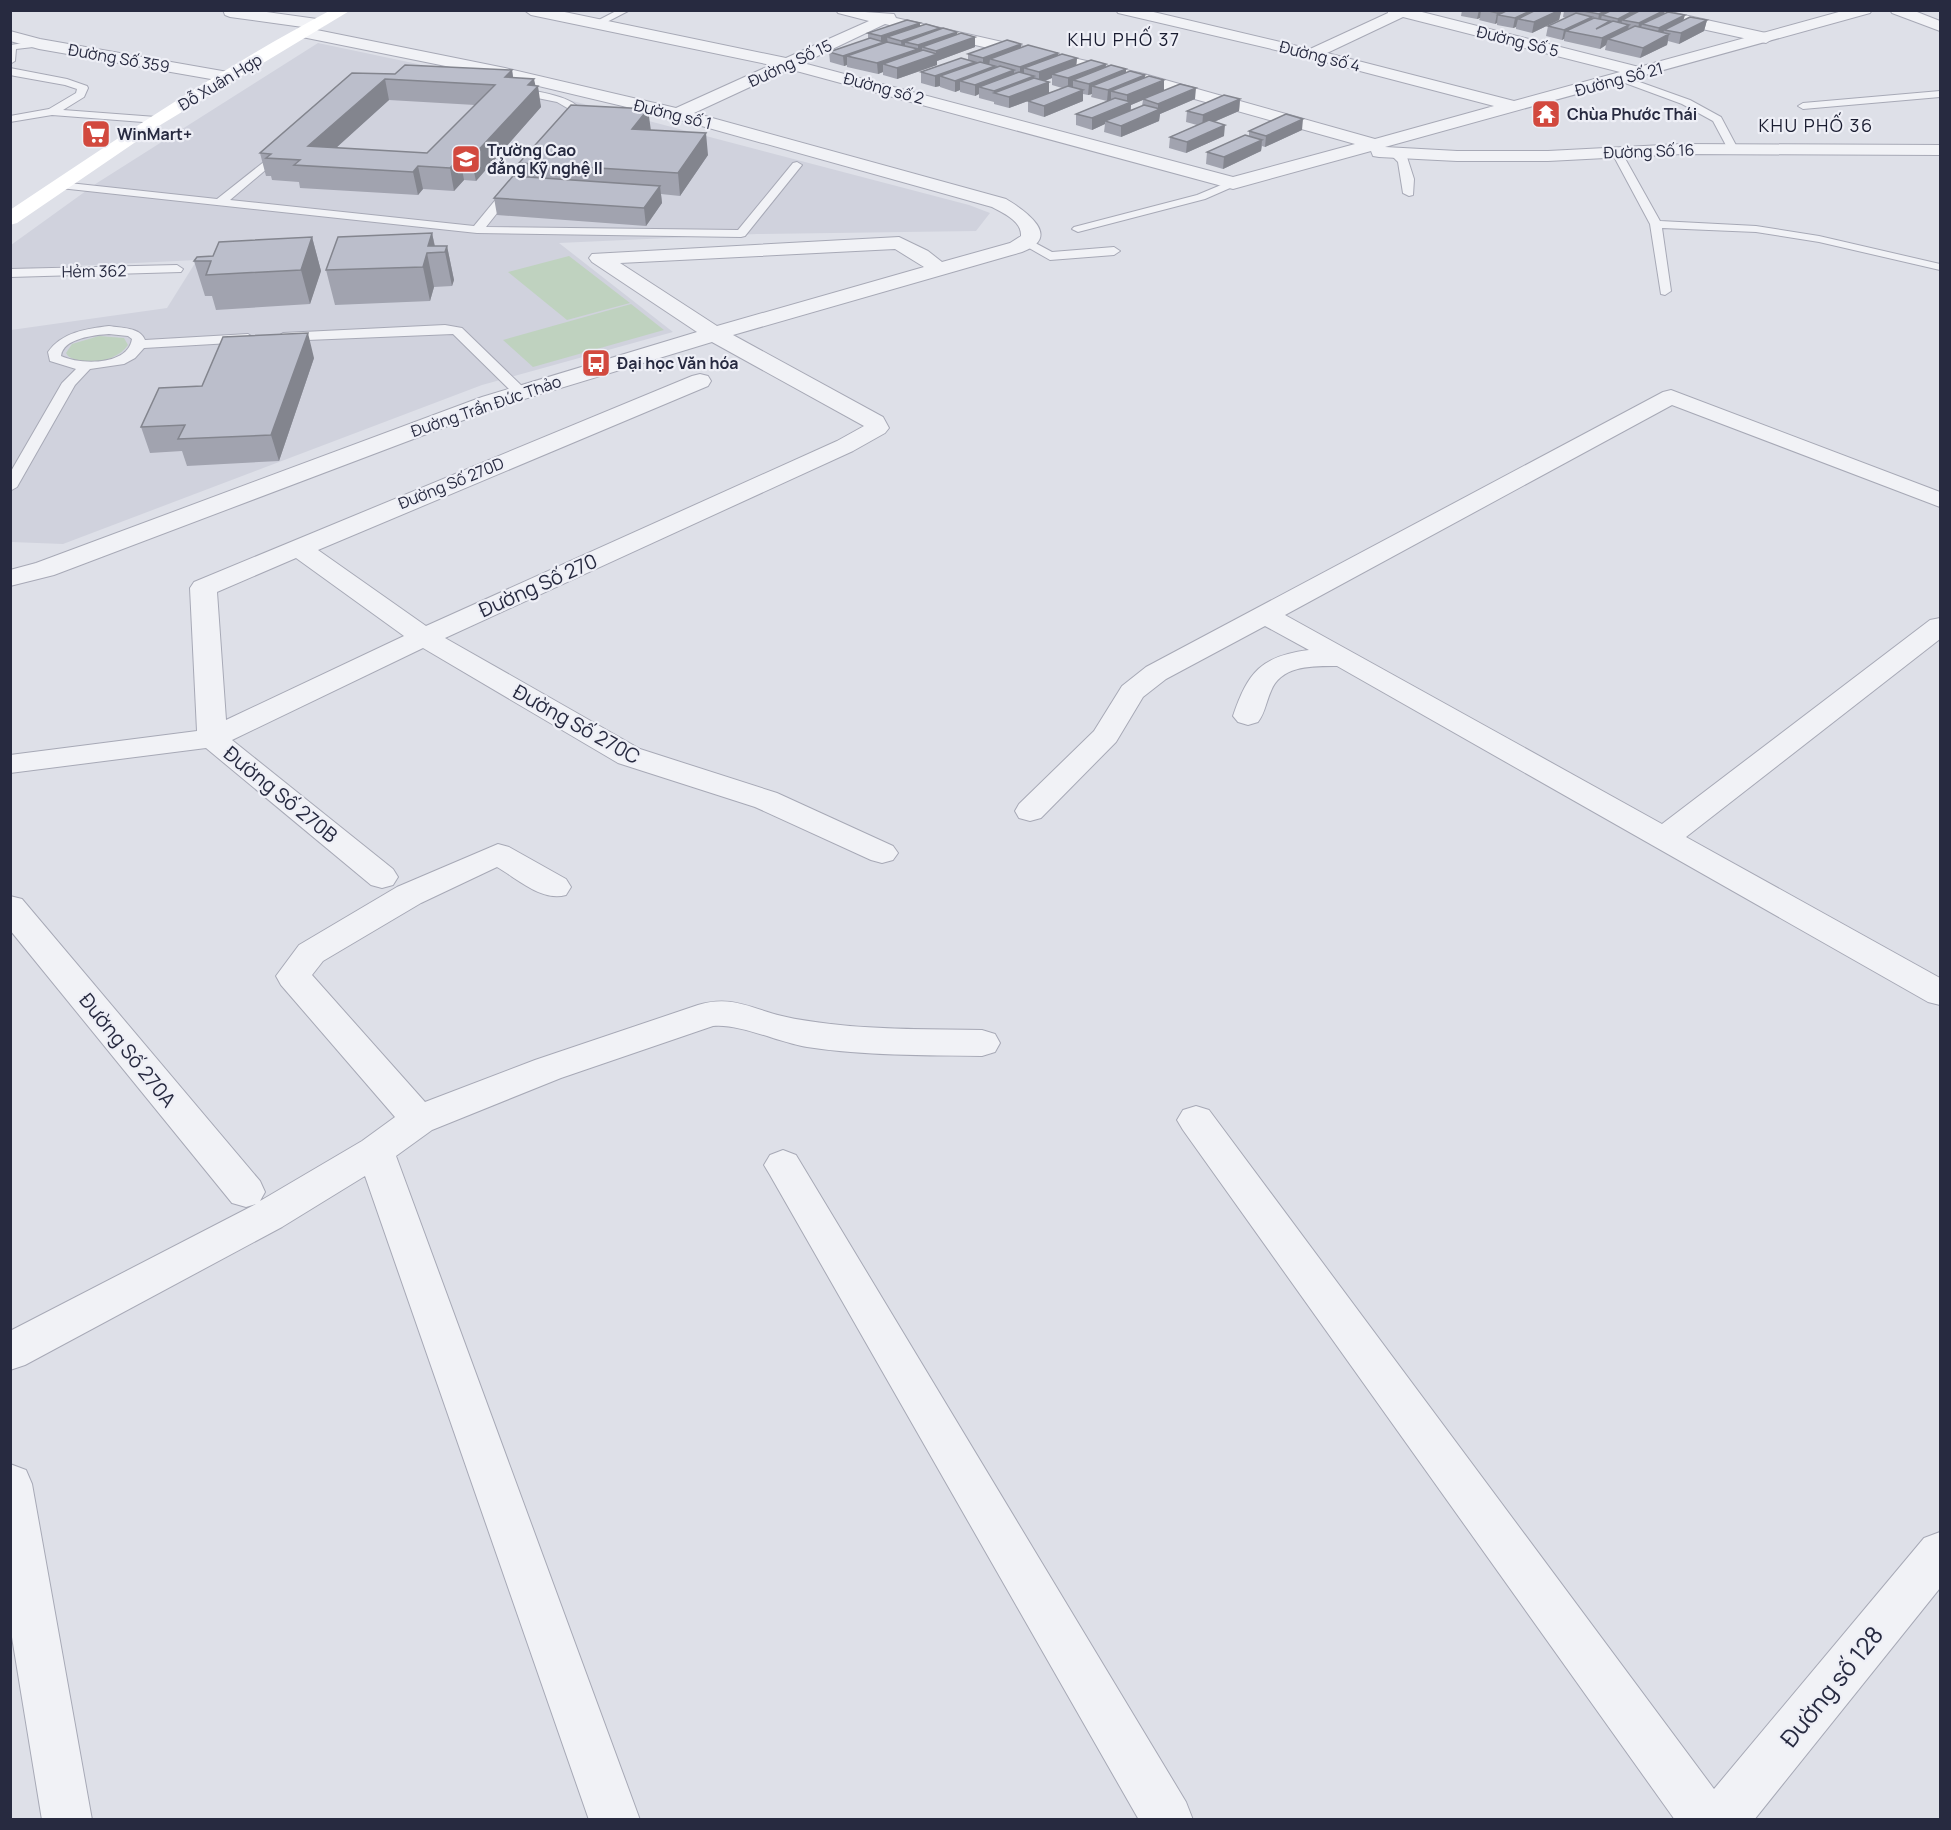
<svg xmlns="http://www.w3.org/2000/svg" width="1951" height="1830" font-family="Manrope,sans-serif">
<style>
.built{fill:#d0d2dd}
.green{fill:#bfd2bf}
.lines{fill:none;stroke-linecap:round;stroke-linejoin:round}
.service-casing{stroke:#a7a9b6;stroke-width:2}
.minor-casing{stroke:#a7a9b6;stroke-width:2}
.tertiary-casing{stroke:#a7a9b6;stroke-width:2}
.service{fill:#f1f2f6;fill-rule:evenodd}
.minor{fill:#f1f2f6;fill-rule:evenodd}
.tertiary{fill:#f1f2f6;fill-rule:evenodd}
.secondary{fill:#fff;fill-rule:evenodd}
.wall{fill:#a1a3af;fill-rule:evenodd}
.shaded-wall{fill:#83858e}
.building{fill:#bbbecb;stroke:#83858e;stroke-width:1.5;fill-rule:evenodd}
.labels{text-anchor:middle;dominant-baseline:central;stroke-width:4.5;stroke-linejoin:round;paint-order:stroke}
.far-street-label{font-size:16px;fill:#272a40;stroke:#eeeff6}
.far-poi-label{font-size:16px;font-weight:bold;fill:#272a40;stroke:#eeeff6;text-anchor:start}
.far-neighbourhood-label{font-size:18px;letter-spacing:1.5px;fill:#191c30;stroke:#eeeff6}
.street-label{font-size:20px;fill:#272a40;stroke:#eeeff6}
.near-street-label{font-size:24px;fill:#272a40;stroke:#eeeff6}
</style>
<rect width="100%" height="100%" fill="#dee0e8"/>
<path class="built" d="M318 43 489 79 969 205 990 213 976 231 757 234 559 243 673 332 482 385 63 544 11 542V330L167 308 197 260 11 269V245L97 183Z"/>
<path class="green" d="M569 256 630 303 567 320 508 272Z
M631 304 664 330 533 367 503 340Z
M99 336 124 338 128 345C117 362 84 367 68 356L66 353 72 344Z"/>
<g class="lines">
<g class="service-casing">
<path id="service" d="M618 10H630L601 25 593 23Z
M39 41 42 42V46L16 49 15 61 10 64V45Z
M10 68 67 79 87 86 88 88 84 97 63 110 156 117 161 120 156 123 52 115 10 122V116L49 109 76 93 77 89 65 85 15 76 10 75Z
M1620 75 1690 100 1721 117 1738 149 1737 151H1729L1713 121 1682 104 1617 80 1615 78Z
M512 87C528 90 573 95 580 110L566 127H558L557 125 569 109 557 102 508 92 507 90Z
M1940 91V97L1803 109 1798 106 1803 103Z
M284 146 288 147V151L230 200 474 226 534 153 538 152 543 155 486 227 738 230 793 163 797 162 802 165 745 236 741 237 477 233 60 188 54 185 60 182 217 199Z
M1617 150 1622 153 1660 221 1756 226 1819 236 1940 264V270L1819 242 1756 232 1662 228 1671 291 1665 295 1661 294 1650 224 1612 153Z
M1395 151 1407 157 1414 179 1413 195 1409 196 1403 193 1398 162 1390 154Z
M1233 180 1237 181V185L1205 199 1078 232 1072 229 1074 227 1197 195Z
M1026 238 1052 252 1114 247 1120 251 1114 255 1050 260 1022 244V240Z
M177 265 183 269 181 272 10 277V269Z
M445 325 462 328 526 390 528 393 526 396H516L453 334 283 341 277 337 283 333Z
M109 326C121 328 140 327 145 340L248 334 254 338 248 342 144 348 135 358 124 364 90 369 75 385 17 487 10 491V473L62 383 76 369 50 361 48 352C62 332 86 329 109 326ZM109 334 128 336 132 339C128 366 80 365 61 356 63 338 95 335 109 334Z"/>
</g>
<g class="minor-casing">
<path id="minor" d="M223 10H252L317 19 325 24 317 29 230 17 225 15Z
M524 10H555L786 58 869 21 838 13 836 10 894 14 896 18 1144 74 1375 139 1494 106 1310 58 1118 13 1116 10H1145L1310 49 1388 13 1387 10H1414L1639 67 1846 10H1872L1870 13 1385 147 1457 151H1548L1682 144 1940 145V155L1682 154 1548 161H1457L1379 157 1373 156 1371 151 1233 189 789 69 694 113 1006 199C1026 211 1063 237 1022 252L733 335 883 417 889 428 885 433 853 451 445 638 640 749 777 793 893 846 898 853 893 860 882 863 871 860 755 807 618 763 423 648 232 740 393 869 398 877 393 885 382 888 371 885 206 748 10 773V755L197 731 190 588 194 582 692 376 700 374 708 376 711 381 708 386 318 550 426 626 837 441 864 426 712 342 498 407 54 575 10 586V570L36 563 482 397 697 332 592 262 589 258 592 254 899 237 928 251 942 262 1010 243 1021 236C1022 221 1003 213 992 207L673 118 505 78 302 37 294 32 302 27 505 68 676 108 771 65 531 15ZM1403 17 1620 72 1514 101 1327 53ZM885 24 1134 82 1355 144 1233 177 803 63ZM895 249 924 267 717 326 620 263ZM296 558 404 636 226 720 217 592Z
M1890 10H1912L1940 21V31L1892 13Z
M10 31 40 39 228 72 236 77 228 82 39 49 10 41Z
M1671 390 1940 492V507L1672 405 1285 615 1662 824 1930 620 1940 618V639L1686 837 1940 978V1005L1928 1002 1337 666C1313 666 1281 665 1271 691 1266 702 1265 713 1258 722L1248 725 1238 722 1233 716C1248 672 1261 656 1309 650L1265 626 1166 679 1143 697 1116 742 1041 818 1030 821 1019 818 1015 811 1019 804 1094 731 1122 686 1146 667 1663 392Z
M498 844 509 847 566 879 571 887 566 895C542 902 518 879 497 867L421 903 323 961 312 975 425 1102 535 1060 698 1005C732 995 749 1008 782 1016 798 1020 815 1022 831 1024 881 1030 932 1029 982 1030L995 1034 1000 1043 995 1052 982 1056C924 1055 865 1056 807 1047 778 1042 738 1023 713 1026L561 1078 432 1130 396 1156 640 1820H589L365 1176 282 1227 25 1365 10 1370V1331L256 1204 246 1207 232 1203 10 930V896L22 899 260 1181 265 1192 260 1201 362 1141 395 1117 281 985 276 976 299 945 397 887Z
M1196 1106 1209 1110 1714 1789 1924 1538 1940 1532V1588L1754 1820H1675L1183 1130 1177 1120 1183 1110Z
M783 1150 796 1155 1186 1802 1193 1820H1139L770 1175 764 1165 770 1155Z
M10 1464 26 1470 32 1484 92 1820H42L10 1625Z"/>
</g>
<g class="tertiary-casing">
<path id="tertiary" d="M1631 10H1661L1766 33 1774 38 1766 43 1638 15Z"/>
</g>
<use href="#service" class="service"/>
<use href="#minor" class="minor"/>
<use href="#tertiary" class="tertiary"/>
<path class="secondary" d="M331 10H351L162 124 17 223 10 225V210C115 140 220 69 331 10Z"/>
</g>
<path class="wall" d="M1462 10H1665L1664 13 1684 20H1707L1704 31 1679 44 1668 41 1667 45 1640 58 1605 50 1606 45 1600 49 1564 41V39L1562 40 1546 36 1548 26 1566 18 1563 17 1564 11 1561 12 1559 20 1532 33 1516 29V27L1513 28 1497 25V23L1495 24 1479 20 1480 18 1477 19 1461 16Z
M920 23V26L940 28V29L975 47 937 61V65L897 79 883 75V72L878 74 847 67V65L844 66 830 62 829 52 868 39V33Z
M1021 47 1058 56 1077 58 1076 65 1106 64 1105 68 1126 69V73L1145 75V78L1164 90 1195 99 1160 114 1159 121 1121 137 1104 132 1105 124 1092 130 1076 125V114L1107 101 1091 97 1092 94 1088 95 1083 94V101L1044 117 1028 112V101L1062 88 1052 85V78L1045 81 1049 93 1009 108 994 104V102L979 98V94L975 96 960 92V90L955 92 940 87V86L935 87 921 83V72L968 60V54ZM1143 100 1142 106 1131 110V105Z
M512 70 513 78 535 86 541 107 476 181 464 180 454 191 423 189 418 195 300 188 299 182 272 180 271 176H266L260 153 352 73 395 74ZM389 100 475 105 427 153 336 148Z
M1240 99 1239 111 1214 122 1224 136 1186 153 1169 148 1170 137 1197 125 1186 122 1187 111Z
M650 130 708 155 680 196 661 194 662 203 646 226 497 215 494 198 521 177 519 163Z
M1302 130 1265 147 1262 146 1261 151 1223 169 1206 164 1207 152 1249 136V131Z
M432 233 435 246H447L454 280 452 286 434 287 430 301 335 305 326 270Z
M312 237 321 271 310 304 216 310 212 296H205L194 261 213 256Z
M314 358 279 461 187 466 182 451 150 453 141 427Z"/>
<path class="shaded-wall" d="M1479 10H1481L1480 18 1477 19Z
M1504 10H1523L1498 15 1497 23 1495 24 1497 13Z
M1531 10H1542L1518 19 1516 27 1513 28 1515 18Z
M1555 10H1564L1561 12 1559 20 1532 33 1534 22Z
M1607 10H1624L1602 15 1600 23 1597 25 1599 14Z
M1635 10H1643L1622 20 1621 27 1616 29 1618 19Z
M1665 10 1663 21 1642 24 1640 32 1637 34 1639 23Z
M1685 15 1682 25 1664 30 1663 35 1656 38 1659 28Z
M1592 17 1590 27 1566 31 1564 39 1562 40 1564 30Z
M1707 20 1704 31 1679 44 1681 33Z
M920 23V34L887 37 888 45 847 56V65L844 66 843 56 881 43V36Z
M1629 25 1627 35 1608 39 1606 45 1600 49 1602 38Z
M940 28V38L957 32V42L922 47V55L918 56V45L905 42V50L902 52 901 41Z
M1669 34 1667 45 1640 58 1643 48Z
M975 37V47L937 61V65L897 79V68L936 54V51Z
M1021 44V55L990 59 989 66 983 69V58Z
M918 49V60L883 64V72L878 74 877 63Z
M1058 53V64L1024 68V77L1020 78V67Z
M1077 58 1076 69 1052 74V78L1039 83V72Z
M975 62V73L940 76V86L935 87V76Z
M1106 64 1105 75 1073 80V87L1068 89V78Z
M995 66 994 77 960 81V90L955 92V81Z
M1126 69V80L1092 86V94L1088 95 1089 84Z
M512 70 515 91 505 77Z
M1014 70V81L979 87V94L975 96V85Z
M1145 75 1144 86 1111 91V100L1107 101 1108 90Z
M1034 76V87L994 93V91Z
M385 79 389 100 316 166 308 146Z
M534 79 536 88 538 86 541 107 476 181 471 158 528 85Z
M1164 80V91L1131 105 1130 113 1105 121V124L1092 130V118L1127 104V95Z
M1049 82V93L1009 108V97Z
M1196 88 1195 99 1160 114 1159 121 1121 137V126L1158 110V104Z
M1083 90V101L1044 117V106Z
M1240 99 1239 111 1202 127 1203 115Z
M648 109 651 131 632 129Z
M1303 119 1302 130 1265 147 1266 136Z
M1225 125 1224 136 1186 153 1187 142Z
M706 133 708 155 680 196 678 173Z
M1262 140 1261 151 1223 169 1224 157Z
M460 157 464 180 454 191 450 168Z
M418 166 423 189 418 195 413 172Z
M660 186 662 203 646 226 644 208Z
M432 233 436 253 428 246Z
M312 237 321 271 310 304 301 270Z
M447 246 454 280 452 286 445 252Z
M427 253 434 287 430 301 423 267Z
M308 333 314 358 279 461 271 435Z"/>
<path class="building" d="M1485 10H1504L1497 13Z
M1508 10H1532L1515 18 1498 15Z
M1536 10H1560L1534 22 1518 19Z
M1607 10 1599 14 1583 11V10Z
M1612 10H1635L1618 19 1602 15Z
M1641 10H1665L1639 23 1622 20Z
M1668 12 1685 15 1659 28 1642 24Z
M1576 13 1592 17 1564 30 1548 26Z
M1690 17 1707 20 1681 33 1664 30Z
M1594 18 1610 21 1596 29 1613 21 1629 25 1602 38 1566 31Z
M907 20 920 23 881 36 868 33Z
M926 24 940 28 901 41 887 37Z
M1635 26 1669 34 1643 48 1608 39Z
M943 28 957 32 918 45 905 42Z
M961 33 975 37 936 51 922 47Z
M870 38 884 42 843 56 829 52Z
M1007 40 1021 44 983 58 968 54Z
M887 42 918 49 877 63 847 56Z
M1028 45 1058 53 1020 67 990 59Z
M923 50 937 54 897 68 883 64Z
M1062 54 1077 58 1039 72 1024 68Z
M961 58 975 62 935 76 921 72Z
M1091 60 1106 64 1068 78 1052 74Z
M980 62 995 66 955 81 940 76Z
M405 65 512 70 505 77 534 79 528 85 538 86 471 158 460 157 450 168 418 166 413 172 294 165 300 160 266 158 271 154 260 153 352 73 395 74ZM385 79 495 85 427 153 308 146Z
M1111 65 1126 69 1089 84 1073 80Z
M1000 66 1014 70 975 85 960 81Z
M1130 71 1145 75 1108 90 1092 86Z
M1019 72 1034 76 994 91 979 87Z
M1149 76 1164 80 1127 95 1111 91Z
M1034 78 1049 82 1009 97 994 93Z
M1180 84 1196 88 1158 104 1143 99Z
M1068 86 1083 90 1044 106 1028 101Z
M1224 95 1240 99 1203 115 1187 111Z
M1115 98 1131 102 1092 118 1076 114Z
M571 105 648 109 632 129 706 133 678 173 519 163Z
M1144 105 1160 109 1121 126 1105 121Z
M1286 114 1303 119 1266 136 1249 131Z
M1209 120 1225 125 1187 142 1170 137Z
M1245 135 1262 140 1224 157 1207 152Z
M513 176 660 186 644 208 494 198Z
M432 233 428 246H447L445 252 427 253 423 267 326 270 338 237Z
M312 237 301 270 206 275 211 261H194L197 257 213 256 219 242Z
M308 333 271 435 178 439 185 425 141 427 159 388 202 386 223 337Z"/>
<defs>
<g id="temple-square" transform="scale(1.5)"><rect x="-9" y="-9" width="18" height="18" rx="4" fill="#d2493e" stroke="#eeeff6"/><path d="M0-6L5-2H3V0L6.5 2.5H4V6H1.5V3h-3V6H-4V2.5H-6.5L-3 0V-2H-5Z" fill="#fff"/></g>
<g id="supermarket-square" transform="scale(1.5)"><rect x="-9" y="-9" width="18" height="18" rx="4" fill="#d2493e" stroke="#eeeff6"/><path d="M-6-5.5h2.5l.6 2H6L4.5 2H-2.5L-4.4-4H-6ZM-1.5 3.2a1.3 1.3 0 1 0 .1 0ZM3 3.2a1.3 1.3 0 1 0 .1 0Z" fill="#fff"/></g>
<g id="university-square" transform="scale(1.5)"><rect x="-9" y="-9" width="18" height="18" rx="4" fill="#d2493e" stroke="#eeeff6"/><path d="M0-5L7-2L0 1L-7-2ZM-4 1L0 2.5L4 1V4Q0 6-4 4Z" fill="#fff"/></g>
<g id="bus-square" transform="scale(1.5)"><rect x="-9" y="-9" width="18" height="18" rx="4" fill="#d2493e" stroke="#eeeff6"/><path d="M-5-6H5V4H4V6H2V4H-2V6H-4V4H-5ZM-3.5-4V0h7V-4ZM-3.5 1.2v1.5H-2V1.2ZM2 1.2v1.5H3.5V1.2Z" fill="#fff"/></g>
</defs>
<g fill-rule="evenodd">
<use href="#temple-square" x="1546" y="114"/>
<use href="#supermarket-square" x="96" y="134"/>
<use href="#university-square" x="466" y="159"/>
<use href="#bus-square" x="596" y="363"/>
</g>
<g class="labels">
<g class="far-street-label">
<text transform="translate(1518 41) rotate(14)">Đường Số 5</text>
<text transform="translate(1320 56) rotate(14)">Đường số 4</text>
<text transform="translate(119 58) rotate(10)">Đường Số 359</text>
<text transform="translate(790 63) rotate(-25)">Đường Số 15</text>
<text transform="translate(1619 79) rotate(-15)">Đường Số 21</text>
<text transform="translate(220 82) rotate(-31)">Đỗ Xuân Hợp</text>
<text transform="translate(884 88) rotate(15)">Đường số 2</text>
<text transform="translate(673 114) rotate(14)">Đường số 1</text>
<text transform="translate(1649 151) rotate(-2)">Đường Số 16</text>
<text transform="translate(94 271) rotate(-1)">Hẻm 362</text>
<text transform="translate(486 406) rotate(-19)">Đường Trần Đức Thảo</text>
<text transform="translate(451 483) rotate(-22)">Đường Số 270D</text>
</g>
<g class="far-poi-label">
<text x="1567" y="114">Chùa Phước Thái</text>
<text x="117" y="134">WinMart+</text>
<text x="487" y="150">Trường Cao<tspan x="487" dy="18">đẳng Kỹ nghệ II</tspan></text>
<text x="617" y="363">Đại học Văn hóa</text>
</g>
<g class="far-neighbourhood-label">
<text x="1124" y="39">KHU PHỐ 37</text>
<text x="1816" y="125">KHU PHỐ 36</text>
</g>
<g class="street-label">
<text transform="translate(538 585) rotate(-24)">Đường Số 270</text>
<text transform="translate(577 724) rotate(29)">Đường Số 270C</text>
<text transform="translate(281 794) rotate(39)">Đường Số 270B</text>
<text transform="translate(128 1050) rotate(51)">Đường Số 270A</text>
</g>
<g class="near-street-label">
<text transform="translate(1831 1686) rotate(-51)">Đường số 128</text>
</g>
</g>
<rect width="1951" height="1830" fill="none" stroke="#272a40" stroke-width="24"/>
</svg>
